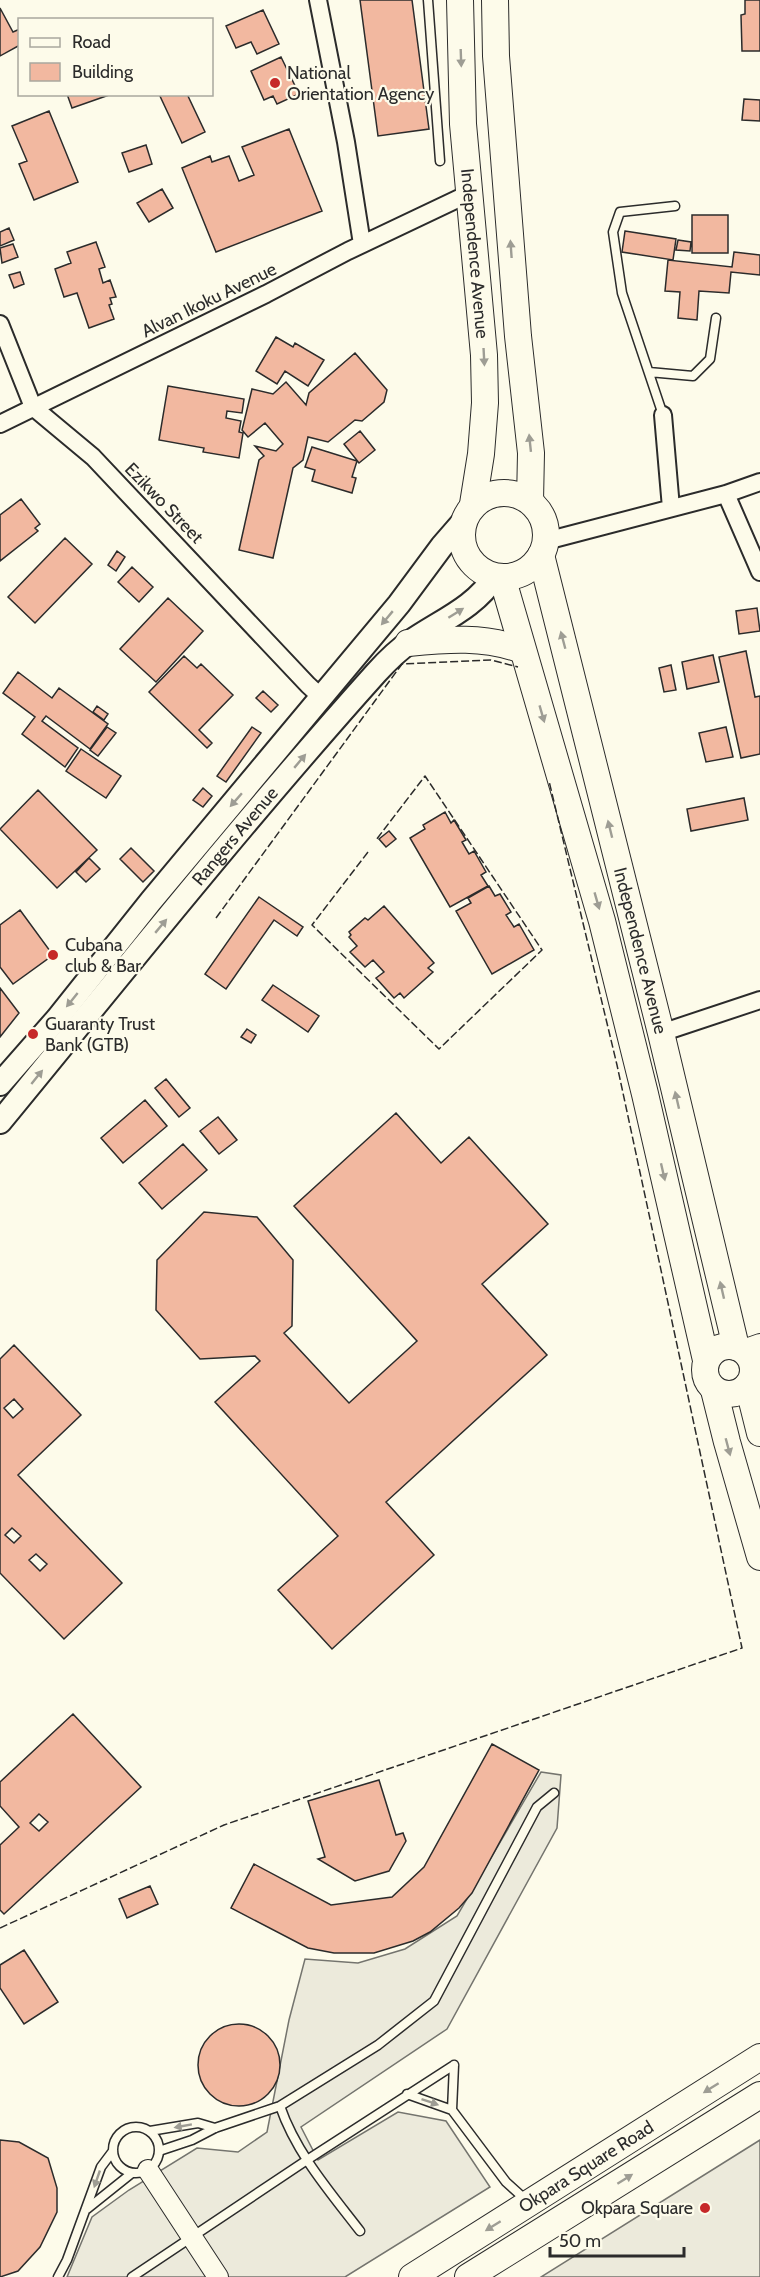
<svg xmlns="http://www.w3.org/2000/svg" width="760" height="2277" font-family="Cabin,sans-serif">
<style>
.parking{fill:#eceadb;stroke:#74746e;stroke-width:1.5}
.building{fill:#f2b8a0;stroke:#2b2b2b;stroke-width:1.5;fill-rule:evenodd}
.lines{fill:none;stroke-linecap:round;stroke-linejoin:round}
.service-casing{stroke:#2b2b2b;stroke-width:11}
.minor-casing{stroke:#2b2b2b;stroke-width:20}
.tertiary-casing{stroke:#2b2b2b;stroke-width:22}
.secondary-casing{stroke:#2b2b2b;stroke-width:26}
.primary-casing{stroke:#2b2b2b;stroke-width:28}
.service{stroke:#fdfbea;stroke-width:8}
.minor{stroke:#fdfbea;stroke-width:16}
.tertiary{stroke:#fdfbea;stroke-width:20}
.secondary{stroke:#fdfbea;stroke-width:22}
.primary{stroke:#fdfbea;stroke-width:26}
.fence{stroke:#2b2b2b;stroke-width:1.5;stroke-dasharray:8 3;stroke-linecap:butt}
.oneway{fill:#9e9d94}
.poi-dot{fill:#c62828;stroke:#fdfbea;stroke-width:2}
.labels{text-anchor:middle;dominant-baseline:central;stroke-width:4.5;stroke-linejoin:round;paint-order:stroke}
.poi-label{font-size:18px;fill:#2b2b2b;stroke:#fdfbea;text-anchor:start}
.street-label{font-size:18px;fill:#2b2b2b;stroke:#fdfbea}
</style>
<rect width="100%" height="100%" fill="#fdfbea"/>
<path class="parking" d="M541 1772 561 1775 557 1828 447 2029 301 2127 318 2160 398 2112 446 2121 490 2187 345 2277H67L92 2217 129 2190 197 2148 238 2152 267 2132 289 2020 305 1959 358 1963 405 1949 457 1916Z
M760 2140V2277H541Z"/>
<path class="building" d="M360 0H412L429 129 378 136Z
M745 0H760V51H742L741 15 745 14Z
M0 8 13 32 20 29V45L0 56Z
M263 10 279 44 257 54 251 42 236 48 226 26Z
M281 57 299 94 277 104 273 96 264 100 251 71Z
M67 94H112L72 108Z
M159 94H187L205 132 182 143Z
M744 99 760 100V121L742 120Z
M49 111 78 182 34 200 19 164 27 161 12 126Z
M289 129 322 211 216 252 182 168 210 156 212 162 229 156 239 181 254 175 242 147Z
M146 145 152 164 129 172 122 153Z
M162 189 173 208 149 222 137 203Z
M692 215H728V253H692Z
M9 228 14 240 0 246V232Z
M625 231 676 239 673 260 622 252Z
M678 240 691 242 690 251 676 250Z
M96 242 105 267 99 269 103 283 110 280 116 297 110 298 112 304 109 305 114 319 89 328 77 293 64 297 55 269 71 263 67 252Z
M13 244 18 257 2 263 0 248Z
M734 252 760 255V275L731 272 729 293 699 291 697 320 678 318 680 292 665 291 668 260 732 267Z
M20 272 24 284 14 288 9 275Z
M276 337 293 347 295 343 324 360 308 386 285 371 277 384 256 371Z
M355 353 387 390 384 402 362 421 355 420 328 442 308 437 303 460 293 468 273 558 239 550 259 460 264 456 255 446 276 451 283 444 265 423 248 437 242 430 252 389 273 394 286 382 306 405 309 393Z
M168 386 244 399 242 413 227 411 226 418 241 421 239 432 243 433 239 458 203 452 204 448 159 440Z
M360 431 375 450 359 463 344 444Z
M312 447 357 461 352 477 356 478 352 493 312 481 315 470 305 467Z
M21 499 40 524 35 528 38 531 0 561V515Z
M65 538 92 564 35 623 8 597Z
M117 551 125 557 116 571 108 565Z
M132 567 153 587 139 602 118 582Z
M168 598 203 631 156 682 120 649Z
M757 608 760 631 739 634 736 611Z
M746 651 755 697 760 696V754L741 758 719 657Z
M713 655 719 682 687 689 682 662Z
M184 656 197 668 201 664 233 695 199 730 212 743 207 748 149 692Z
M671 665 676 690 664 692 659 668Z
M18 672 52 698 59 688 108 724 90 749 46 716 42 721 78 748 65 767 22 734 35 717 3 693Z
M263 691 278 705 271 712 256 698Z
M97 706 108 714 104 720 93 712Z
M107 727 116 733 98 756 90 750Z
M252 727 261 733 226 782 217 776Z
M726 727 733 757 706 762 699 733Z
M81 749 121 776 106 798 66 771Z
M203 788 212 796 203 807 193 800Z
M38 790 97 850 57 888 0 829Z
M744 798 748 820 691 831 687 809Z
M445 812 451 823 454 820 466 840 462 842 469 854 474 851 486 872 481 875 488 886 450 907 410 838 425 829 423 825Z
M389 831 396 839 386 847 379 839Z
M131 848 154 871 143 882 120 859Z
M89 858 100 869 86 882 76 872Z
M489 886 495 896 500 894 511 912 506 915 514 927 519 924 534 950 492 974 456 911 471 903 468 898Z
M259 897 303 927 297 936 274 920 226 989 205 974Z
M384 906 434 963 428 968 433 972 404 998 400 993 394 998 376 978 384 972 373 960 365 967 350 952 357 946 349 937 351 935 349 932 365 918 368 920Z
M20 910 53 955 13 984 0 967V925Z
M273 985 319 1016 308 1032 262 1000Z
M0 988 19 1013 0 1037Z
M247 1029 256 1035 251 1043 241 1037Z
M166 1079 190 1108 179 1117 155 1088Z
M145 1100 167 1126 123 1163 101 1138Z
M396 1113 441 1163 469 1137 548 1224 482 1284 547 1355 386 1502 434 1555 332 1649 278 1590 338 1536 215 1402 260 1361 255 1356 200 1359 156 1310 157 1260 204 1212 257 1217 293 1260 292 1326 284 1333 349 1403 417 1341 294 1206Z
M218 1117 237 1140 219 1154 200 1131Z
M183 1144 207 1170 162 1209 139 1183Z
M14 1345 81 1415 18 1475 122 1583 64 1639 0 1573V1359ZM14 1399 23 1409 13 1418 4 1408ZM12 1528 21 1536 14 1543 5 1535ZM36 1554 47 1564 40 1571 29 1560Z
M73 1714 141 1787 4 1914 0 1910V1845L19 1827 0 1806V1782ZM39 1814 48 1822 39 1831 30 1823Z
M492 1744 539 1770 472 1893 459 1908 430 1932 413 1941 374 1953H334L308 1948 231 1908 254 1864 331 1905 392 1897 424 1867Z
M379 1780 396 1835 403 1833 406 1841 389 1871 355 1881 318 1859 325 1857 308 1801Z
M150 1886 158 1904 127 1918 119 1899Z
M24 1950 58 2002 24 2024 0 1988V1965Z
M198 2065a41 41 0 1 1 82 0a41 41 0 1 1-82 0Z
M0 2140 19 2142 48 2158 57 2188V2212L40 2247 18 2271 0 2277Z"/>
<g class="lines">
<g class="service-casing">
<path id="service" d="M428 0 440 161
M649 372 693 376 710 359 716 318
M663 415 622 293 613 232 620 212 675 206
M407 2094 452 2110 506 2182 527 2201
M280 2106C296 2153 330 2192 360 2231
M452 2110 454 2065
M113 2150a23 23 0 1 1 46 0a23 23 0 1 1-46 0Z
M150 2131 198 2123 215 2128
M159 2151 192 2140 215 2128 280 2106 378 2045 434 2001 537 1807 554 1793
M87 2209 132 2173
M58 2277 67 2260 101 2167 113 2151
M132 2277 307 2160 454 2065"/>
</g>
<g class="minor-casing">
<path id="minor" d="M318 0 346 142 362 244
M0 324 33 407 93 457 308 685 321 697
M663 415 671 508
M0 424 266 294 348 251 468 194
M726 494 760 572
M546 541 726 494 760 482
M661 1033 760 1000"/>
</g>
<g class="tertiary-casing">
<path id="tertiary" d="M743 1350 760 1344
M148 2170 218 2277"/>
</g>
<g class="secondary-casing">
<g id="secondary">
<path d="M0 1084 57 1019 151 901 399 604 442 546 462 523"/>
<path id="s1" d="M0 1122C124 971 246 818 376 673 386 662 398 650 410 642 440 621 475 608 495 576"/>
</g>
</g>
<g class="primary-casing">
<g id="primary">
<path id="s2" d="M460 0 463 124 484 355 485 403 481 454 473 504"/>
<path d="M495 0 496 56 518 336 531 453 530 501"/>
<circle cx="504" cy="535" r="42"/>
<path id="s3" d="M541 555 661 1033 736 1347"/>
<path d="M502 577 602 921 645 1094 706 1360"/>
<path d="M408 643C448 639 484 636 522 650"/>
<circle cx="729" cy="1370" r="24"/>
<path d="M748 1385 760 1433"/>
<path d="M714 1390 727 1442 760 1557"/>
<path id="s4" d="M412 2277 760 2057"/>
<path d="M468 2277 760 2095"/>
</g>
</g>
<use href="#service" class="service"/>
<use href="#minor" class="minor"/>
<use href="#tertiary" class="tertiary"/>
<use href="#secondary" class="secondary"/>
<use href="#primary" class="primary"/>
<path class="fence" d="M368 852 312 925 439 1049 542 950 425 776 376 840
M216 918 402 664 491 660 518 667
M0 1928 224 1825 742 1648 617 1065 549 781"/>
</g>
<defs><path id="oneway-solid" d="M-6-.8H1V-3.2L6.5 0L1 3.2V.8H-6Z" transform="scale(1.5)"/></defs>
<g class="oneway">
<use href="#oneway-solid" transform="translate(461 58) rotate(88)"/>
<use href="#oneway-solid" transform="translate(511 249) rotate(-94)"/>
<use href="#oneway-solid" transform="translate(484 357) rotate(87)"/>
<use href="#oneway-solid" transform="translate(530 443) rotate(-96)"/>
<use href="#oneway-solid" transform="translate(456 613) rotate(-32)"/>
<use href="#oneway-solid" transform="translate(387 618) rotate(130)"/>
<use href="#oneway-solid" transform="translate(563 640) rotate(-105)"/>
<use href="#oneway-solid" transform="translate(542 714) rotate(74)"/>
<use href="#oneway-solid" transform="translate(300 761) rotate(-50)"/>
<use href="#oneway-solid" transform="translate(236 800) rotate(131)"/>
<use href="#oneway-solid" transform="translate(610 829) rotate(-104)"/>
<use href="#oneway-solid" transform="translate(597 901) rotate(74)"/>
<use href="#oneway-solid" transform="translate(161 926) rotate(-50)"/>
<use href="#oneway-solid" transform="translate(72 1000) rotate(129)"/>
<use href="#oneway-solid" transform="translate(37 1077) rotate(-51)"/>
<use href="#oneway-solid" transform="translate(677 1100) rotate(-103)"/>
<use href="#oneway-solid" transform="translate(663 1172) rotate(77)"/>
<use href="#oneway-solid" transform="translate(722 1290) rotate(-103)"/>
<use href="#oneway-solid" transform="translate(728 1447) rotate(75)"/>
<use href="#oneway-solid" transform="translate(711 2088) rotate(148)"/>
<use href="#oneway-solid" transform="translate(430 2102) rotate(19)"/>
<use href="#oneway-solid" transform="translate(183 2126) rotate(170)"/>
<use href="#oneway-solid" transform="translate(97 2179) rotate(109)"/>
<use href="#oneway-solid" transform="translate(625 2179) rotate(-32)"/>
<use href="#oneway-solid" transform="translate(493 2226) rotate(148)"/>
</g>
<g class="poi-dot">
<circle cx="275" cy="83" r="6"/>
<circle cx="53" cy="955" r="6"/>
<circle cx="33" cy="1034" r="6"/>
<circle cx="705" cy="2208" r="6"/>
</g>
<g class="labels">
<g class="poi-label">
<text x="287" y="73">National<tspan x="287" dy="21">Orientation Agency</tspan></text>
<text x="65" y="945">Cubana<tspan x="65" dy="21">club &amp; Bar</tspan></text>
<text x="45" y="1024">Guaranty Trust<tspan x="45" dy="21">Bank (GTB)</tspan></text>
<text x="693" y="2208" text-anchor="end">Okpara Square</text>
</g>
<g class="street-label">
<text stroke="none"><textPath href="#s2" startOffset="254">Independence Avenue</textPath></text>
<text transform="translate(209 300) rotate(-26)">Alvan Ikoku Avenue</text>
<text transform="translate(164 503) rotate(46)">Ezikwo Street</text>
<text stroke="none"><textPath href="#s1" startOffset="370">Rangers Avenue</textPath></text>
<text stroke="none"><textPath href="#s3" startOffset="408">Independence Avenue</textPath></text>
<text stroke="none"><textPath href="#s4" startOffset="206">Okpara Square Road</textPath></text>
</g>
</g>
<rect x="18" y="18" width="195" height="78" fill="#fdfbea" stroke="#a9a89e" stroke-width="1.5"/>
<rect x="30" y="38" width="30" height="9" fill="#fdfbea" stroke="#a9a89e" stroke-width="1.5"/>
<text x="72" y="48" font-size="18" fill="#2b2b2b">Road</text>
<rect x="30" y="63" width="30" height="18" fill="#f2b8a0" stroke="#a9a89e" stroke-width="1.5"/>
<text x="72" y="78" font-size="18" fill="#2b2b2b">Building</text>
<path d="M550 2247v9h134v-9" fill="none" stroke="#2b2b2b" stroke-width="3"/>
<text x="559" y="2247" font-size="18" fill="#2b2b2b" stroke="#fdfbea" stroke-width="4.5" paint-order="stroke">50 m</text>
</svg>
